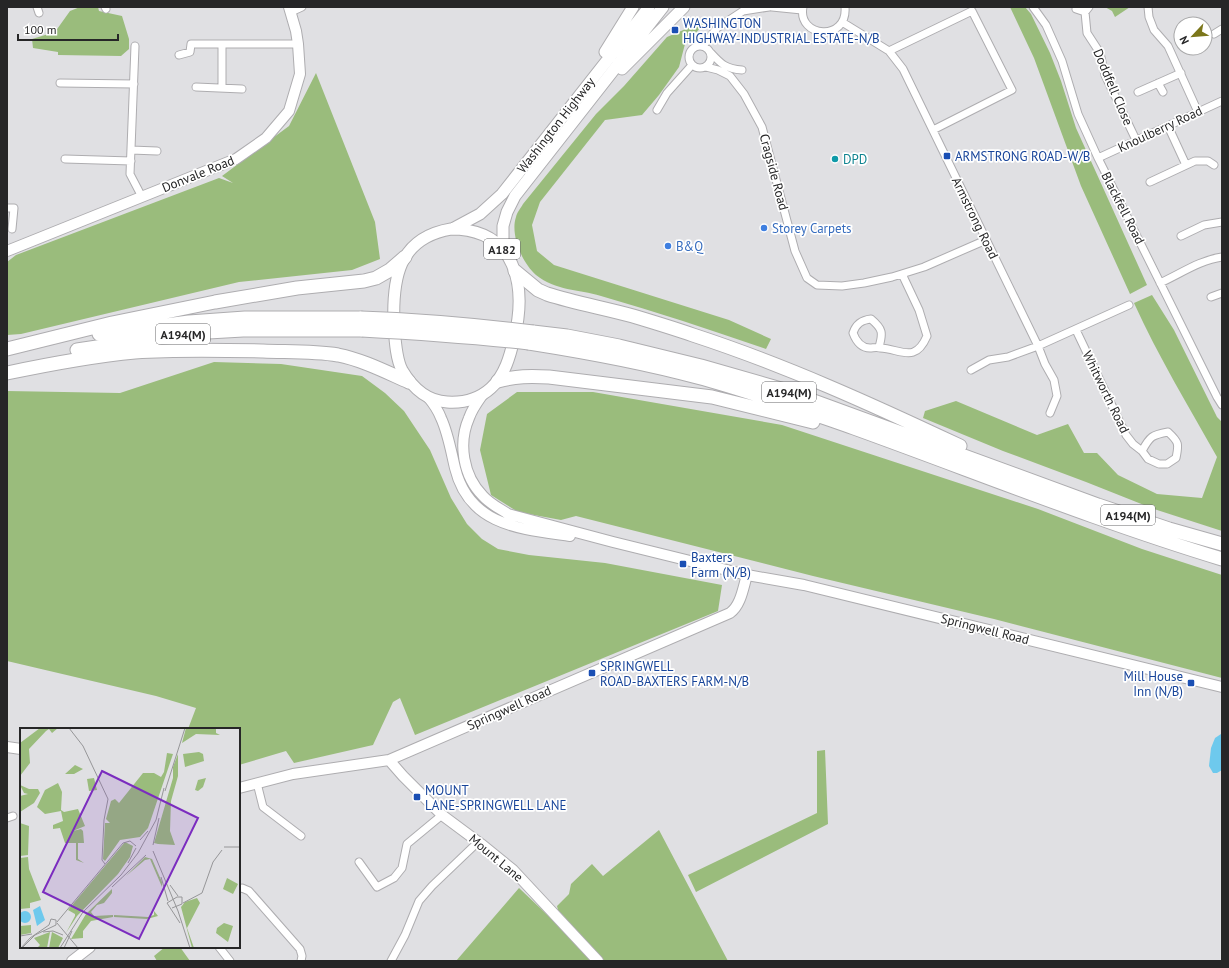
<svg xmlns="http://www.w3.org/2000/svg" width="1229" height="968" font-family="'PT Sans',sans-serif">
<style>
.green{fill:#9abc7c}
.water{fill:#6ec9ed}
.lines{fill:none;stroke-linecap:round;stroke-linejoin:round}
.street-casing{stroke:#aeadb0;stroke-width:9}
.secondary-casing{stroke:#aeadb0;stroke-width:12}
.primary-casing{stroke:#aeadb0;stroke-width:13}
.highway-casing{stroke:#aeadb0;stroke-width:15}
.street{stroke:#fff;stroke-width:7}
.secondary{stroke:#fff;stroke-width:10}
.primary{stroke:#fff;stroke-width:11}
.highway{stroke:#fff;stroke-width:13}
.highway-bridge-casing{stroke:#aeadb0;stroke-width:15;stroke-linecap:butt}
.highway-bridge{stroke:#fff;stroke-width:13}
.transit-dot{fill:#1a4fb4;stroke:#fff;stroke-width:1.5}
.culture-dot{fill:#0f9aa8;stroke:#fff;stroke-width:1.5}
.shop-dot{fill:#3f7fe0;stroke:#fff;stroke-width:1.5}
.labels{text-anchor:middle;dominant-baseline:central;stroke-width:3.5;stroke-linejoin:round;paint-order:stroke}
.shield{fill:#fff;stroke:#676768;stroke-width:1}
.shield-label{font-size:12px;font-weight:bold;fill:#262627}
.transit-label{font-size:13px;fill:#164399;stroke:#fff;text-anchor:start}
.street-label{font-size:13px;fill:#262627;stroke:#fff}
.culture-label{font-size:13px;fill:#0d838f;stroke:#fff;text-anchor:start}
.shop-label{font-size:13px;fill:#366cbe;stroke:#fff;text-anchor:start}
.inset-road{fill:none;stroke:#969698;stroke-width:1}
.view{fill:#7b2cbf;fill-opacity:0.15;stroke:#7b2cbf;stroke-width:2}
.inset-edge{fill:none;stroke:#262627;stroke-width:2}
</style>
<rect width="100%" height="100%" fill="#e0e0e3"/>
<path class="green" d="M80 7H98L99 11 122 16 129 39V49L121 56 58 55V52L33 48 32 39 55 32 70 11Z
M1010 7H1025L1031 14 1050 53 1061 81 1076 128 1147 285 1130 294 1081 186 1034 58Z
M1105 7H1130L1115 17 1112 11Z
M709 19 685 44 679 67 659 95 642 115 605 120 540 202 532 225 537 251 554 265 729 320 771 339 766 349C711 330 657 312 601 296 578 289 556 291 536 275 522 263 510 234 516 217 517 212 521 208 523 204L596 114 624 86 667 37Z
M316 73 375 222 380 259 352 270 239 282 21 334 7 335V262L16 255 219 178 233 183 222 176 289 126Z
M1152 295 1174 330 1217 417 1222 422V531L1154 509 1086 482 1003 451 923 418 925 411 956 401 1037 435 1068 424 1084 453H1097L1118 475 1157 494 1202 498 1217 457C1189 407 1158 356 1134 303Z
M214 362 281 364 362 376 385 393 404 411 430 450 451 498 467 524 482 539 498 549 529 555 605 563 722 585 718 611 415 735 400 698 393 702 373 745 294 763 286 751 239 765V729H188L196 708 156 696 7 661V391L120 393Z
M517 392H593L782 425 1038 509 1142 549 1222 575V678L994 619 813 576 576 516 561 520 518 512 491 495 480 450 487 414Z
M825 750 828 824 696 892 688 875 817 813V751Z
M659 830 728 961H604L558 910 557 906 569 894 571 884 592 864 603 876Z
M519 888 596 961H456Z
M165 947H180L190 961H157L154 956Z"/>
<path class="water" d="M1221 734H1222V770L1217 773H1213L1209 766 1211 748 1215 738Z"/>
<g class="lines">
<g class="street-casing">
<path id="street" d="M37 7 39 13
M105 7 106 9
M772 7 802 10
M803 7C797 38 848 42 845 7
M1033 7 1046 25 1062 61 1078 114 1098 158 1217 397 1222 405
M1089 7 1085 12 1087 33 1100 53 1105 75 1136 140
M1148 7 1149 17 1154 30 1168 46 1198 112
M1076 9 1085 12
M291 12 302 7
M842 22 889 51 903 69 1038 346 1129 305
M1214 34 1222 29
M689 57a11 11 0 1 1 22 0a11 11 0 1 1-22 0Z
M135 46 130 174 142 197
M703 46 717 28 743 11 769 7
M889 51 972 11 1012 90 933 130
M711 53C721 64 726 69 742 70
M179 55 190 52 191 44H222
M706 67 718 70 730 76 744 94 762 127 795 251 807 278 817 285 842 286 864 283 892 277 924 267 986 240
M60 83 134 84
M1158 83 1163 92
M196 87 242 89
M222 87V44H298
M1138 92 1181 73
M657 110 667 93 692 65
M1168 126 1186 165
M131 150 157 151
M1098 158 1222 101
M65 159 131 161
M1150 182 1195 161H1208L1214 165
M7 208H14L12 229
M1181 236 1204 225 1222 222
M1160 283C1180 274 1200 260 1222 257
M1211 297 1222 293
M1076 330 1126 435 1133 444 1142 451 1148 459 1159 464H1167L1176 458C1179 444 1179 442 1168 432 1152 435 1150 436 1142 451
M879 347C883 333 883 329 871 319 861 320 856 324 853 333 856 341 861 348 870 348 873 348 876 347 880 348 901 349 915 364 927 336L919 310 902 274
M971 370 989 360 1008 357 1038 346 1045 364 1054 380 1057 396 1050 413
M257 783 263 807 301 836
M7 818 13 816
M359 862 377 887 394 878 402 868 407 844 442 815
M239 889 242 888 249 891 300 949 302 956 301 961
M219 947 230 961
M391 961 405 935 419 901 432 886 478 842"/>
</g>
<g class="secondary-casing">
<path id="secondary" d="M7 251 236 159 266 138 289 111 300 74 298 44 296 31 289 7
M483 394C478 401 472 409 469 418 458 443 463 476 483 496 490 504 499 508 508 514L613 542 747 575 804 585 1222 687
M428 397C433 403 438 410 441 418 448 433 451 451 455 468 469 526 521 529 570 536
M7 747 21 749
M389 760 403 776 442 815 481 844 513 870 598 961
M239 788 293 774 389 760 730 613C741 605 743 588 747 575
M72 961 90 947"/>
</g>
<g class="primary-casing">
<path id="primary" d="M605 52 633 7
M622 69 684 7
M454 228 480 214 502 194 649 7
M451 229C517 229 527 287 514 339 510 356 505 375 491 388 479 399 463 403 447 402 426 401 412 387 402 370 396 359 395 339 394 326 392 279 398 238 451 229Z
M503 249V226L507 212 515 196 663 7"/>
</g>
<g class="highway-casing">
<path id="highway" d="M515 271 538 290 547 294C575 303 604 308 633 316 653 322 673 328 693 335 785 365 873 405 960 446
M533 332 567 336 619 346 701 366 781 389 1098 505 1169 529 1222 544
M99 334 189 322 245 318H361
M529 343C586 352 642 362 697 377 750 391 802 410 854 428 976 472 1097 521 1222 559
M7 349 112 323 215 302 297 288 364 281 376 278 390 270 405 257
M77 350 191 333 243 330H362
M7 373C50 364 92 356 135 352 178 349 220 350 263 351 287 352 314 351 338 355 363 360 386 372 409 382
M498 381C516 376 530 376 549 377L712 397 813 422"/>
</g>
<use href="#street" class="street"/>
<use href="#secondary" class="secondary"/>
<use href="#primary" class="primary"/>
<use href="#highway" class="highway"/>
<g class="highway-bridge-casing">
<path id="highway-bridge" d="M361 318C419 320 476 325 533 332
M362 330C418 333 474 337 529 343"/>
</g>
<use href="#highway-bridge" class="highway-bridge"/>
</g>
<g class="transit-dot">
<rect x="671" y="26" width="8" height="8" rx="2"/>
<rect x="943" y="152" width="8" height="8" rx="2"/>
<rect x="679" y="560" width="8" height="8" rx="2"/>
<rect x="588" y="669" width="8" height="8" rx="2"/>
<rect x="1187" y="679" width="8" height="8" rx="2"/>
<rect x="413" y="793" width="8" height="8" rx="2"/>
</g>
<circle class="culture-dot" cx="835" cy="159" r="4"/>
<g class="shop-dot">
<circle cx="764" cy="228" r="4"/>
<circle cx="668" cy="246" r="4"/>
</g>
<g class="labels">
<g class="shield">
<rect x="484" y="239" width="36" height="20" rx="3"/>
<rect x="156" y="324" width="54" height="20" rx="3"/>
<rect x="762" y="382" width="54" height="20" rx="3"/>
<rect x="1101" y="505" width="54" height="20" rx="3"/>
</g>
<g class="shield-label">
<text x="502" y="249">A182</text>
<text x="183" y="334">A194(M)</text>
<text x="789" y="392">A194(M)</text>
<text x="1128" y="515">A194(M)</text>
</g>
<g class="transit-label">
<text x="683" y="23">WASHINGTON<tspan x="683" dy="15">HIGHWAY-INDUSTRIAL ESTATE-N/B</tspan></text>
<text x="955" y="156">ARMSTRONG ROAD-W/B</text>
<text x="691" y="557">Baxters<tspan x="691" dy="15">Farm (N/B)</tspan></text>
<text x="600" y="666">SPRINGWELL<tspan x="600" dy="15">ROAD-BAXTERS FARM-N/B</tspan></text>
<text x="1183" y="676" text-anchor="end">Mill House<tspan x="1183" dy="15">Inn (N/B)</tspan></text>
<text x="425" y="790">MOUNT<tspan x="425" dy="15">LANE-SPRINGWELL LANE</tspan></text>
</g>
<g class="street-label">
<text transform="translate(1113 87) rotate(67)">Doddfell Close</text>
<text transform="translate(556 125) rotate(-52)">Washington Highway</text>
<text transform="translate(1160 129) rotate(-25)">Knoulberry Road</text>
<text transform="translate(774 172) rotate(75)">Cragside Road</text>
<text transform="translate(198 174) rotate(-22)">Donvale Road</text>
<text transform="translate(1123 208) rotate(63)">Blackfell Road</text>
<text transform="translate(975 218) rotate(64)">Armstrong Road</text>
<text transform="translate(1106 392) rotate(64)">Whitworth Road</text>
<text transform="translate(985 629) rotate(14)">Springwell Road</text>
<text transform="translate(509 708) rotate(-24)">Springwell Road</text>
<text transform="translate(496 858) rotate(40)">Mount Lane</text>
</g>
<g class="culture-label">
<text x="843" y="159">DPD</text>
</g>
<g class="shop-label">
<text x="772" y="228">Storey Carpets</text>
<text x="676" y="246">B&amp;Q</text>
</g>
</g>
<g transform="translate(20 728)">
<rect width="220" height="220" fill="#e0e0e3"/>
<path d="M20 0H38L32 5 29 1 26 3 9 21 10 35 0 48V15ZM166 0H196V5L200 7 176 6 162 15ZM179 24 183 26 184 33 165 39 163 26ZM147 25 153 26 128 100 120 109 100 112 85 133 83 131 85 95H90L86 91 91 73 95 71 99 75 123 45H134L141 49 144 44ZM158 26V48L151 73 150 103 155 117 138 116 134 115 153 50V39ZM55 37 63 41 54 46H45ZM74 50 77 62 69 63 67 51ZM186 50 183 59 178 63 175 62 178 52ZM38 55 42 64 41 82 44 84 58 81 65 98 53 103 61 101 63 103 64 115H58V131L64 135 56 132V115H45L40 100 33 101V97L43 93 41 83 25 86 17 79 25 62ZM0 57 9 61H18L20 65 14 75 0 84V68L8 66 4 65ZM0 95 9 98 8 127 0 128ZM105 114 113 118 110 129 98 146 57 188 46 205 55 188V186L48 182ZM8 129 9 141 21 172 10 175V180L0 181V130ZM125 129 132 131 142 154V159L130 131 125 132 106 148ZM207 150 218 156 213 166 203 161ZM92 161V165L84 175 77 177 71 184 74 188 93 187V189L71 193 63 203V210L51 211 66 186ZM177 170 180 175 167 200 174 220H172L161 179 165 174ZM134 183 138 188 127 191 94 189V187L128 189 134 187ZM204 195 213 198 208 214 196 205 197 200ZM11 197V205L0 207V198ZM30 204 27 220H17L20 217 14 210ZM32 204 43 210 38 220H29Z" fill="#9abc7c"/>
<path d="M20 178 25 192 17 198 13 182ZM-1 189a6 6 0 1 1 12 0a6 6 0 1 1-12 0Z" fill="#6ec9ed"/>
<path class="inset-road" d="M49 0 63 18 88 71 84 92 82 132 85 136M145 63 165 0M120 112 128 103M133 117 139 90M204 119H220M133 123 158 183 170 220M108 135 116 120M141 149 148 173M150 157 158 168M92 159 126 127M163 175 182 165 193 134 202 122M152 180 162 176V169H157L147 175 160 195M37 194 103 115 110 113 116 118M37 195 58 220M23 204 33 203 43 207M0 208 12 206M1 220 10 210 29 197 31 191 36 192V197L15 207 2 220M40 220 63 184 101 147 118 125 136 92 144 60M44 220 52 203"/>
<path class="view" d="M82 43 178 90 119 211 23 164Z"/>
<rect width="220" height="220" class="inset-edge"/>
</g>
<rect width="1229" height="968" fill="none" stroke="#262627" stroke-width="16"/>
<g transform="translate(1193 36) rotate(244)"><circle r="19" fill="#ffffff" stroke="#a8a8a9"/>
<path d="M0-3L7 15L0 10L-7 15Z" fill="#7b761a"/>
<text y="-6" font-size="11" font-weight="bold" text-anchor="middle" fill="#262627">N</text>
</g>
<path d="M18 34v6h100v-6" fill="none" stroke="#262627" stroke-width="2"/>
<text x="24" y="34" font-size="12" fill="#262627" stroke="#ffffff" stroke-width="3" paint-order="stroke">100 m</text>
</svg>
